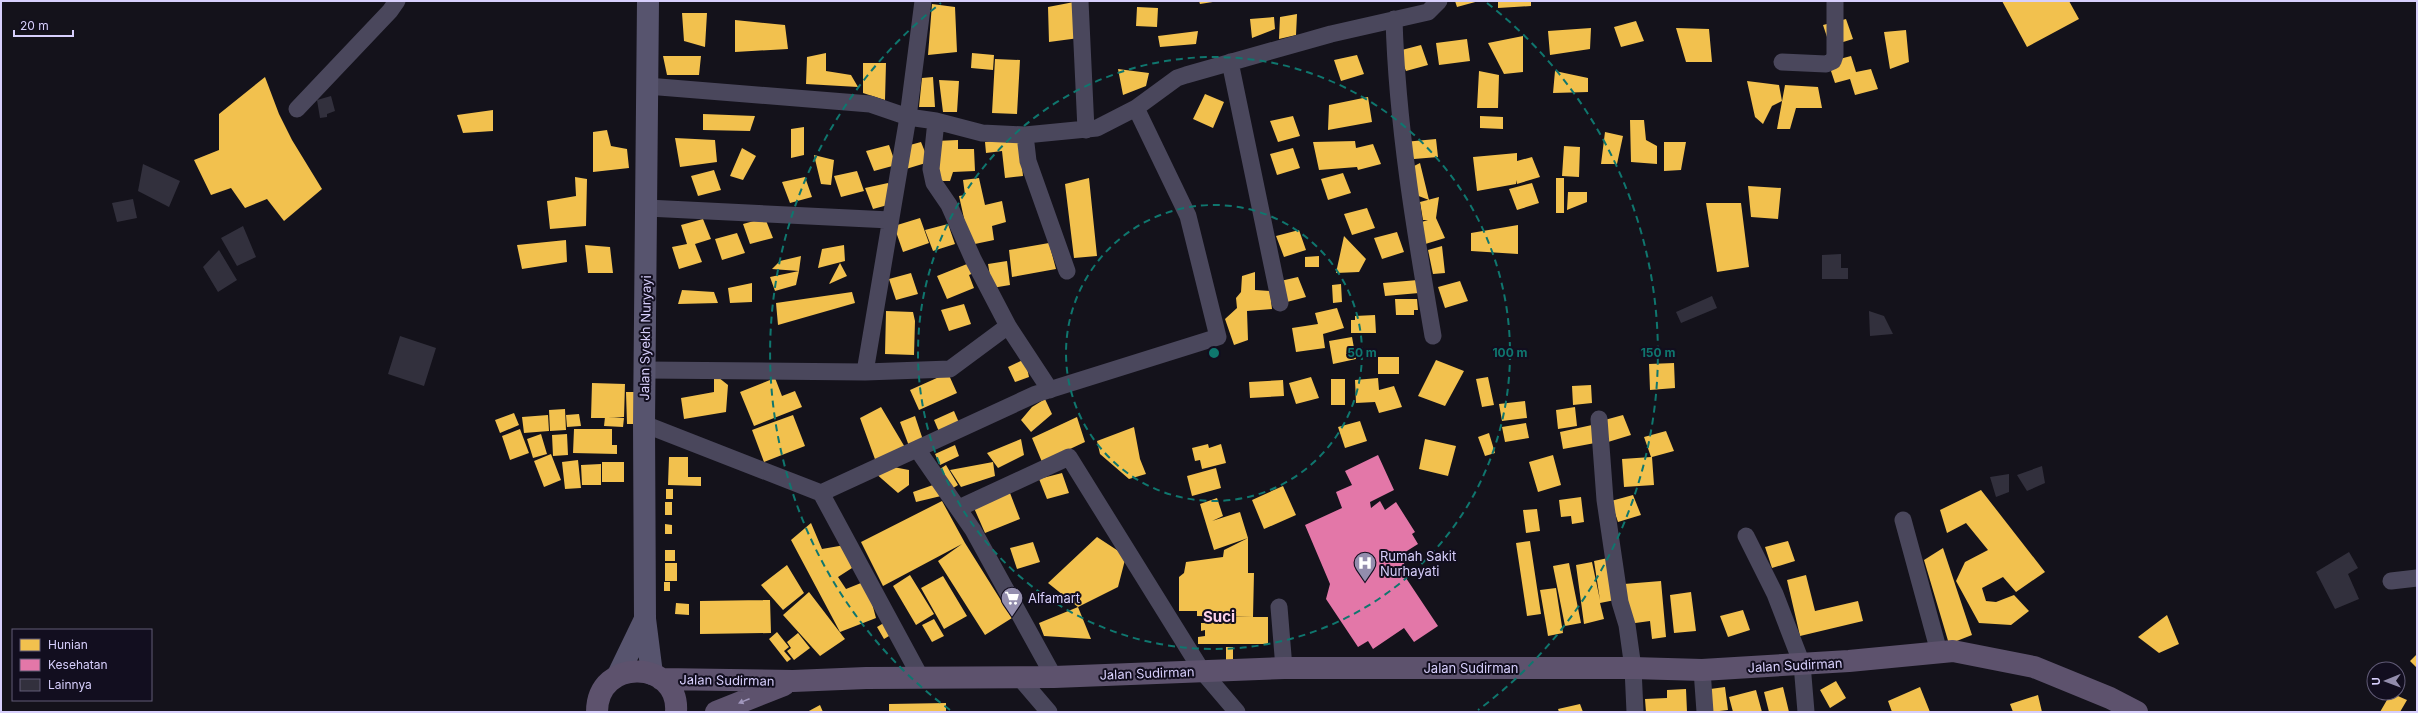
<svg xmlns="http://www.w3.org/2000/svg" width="2418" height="713" font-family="Inter,sans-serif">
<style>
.homes{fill:#f2c14e}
.health{fill:#e377a8}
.building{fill:#32303d}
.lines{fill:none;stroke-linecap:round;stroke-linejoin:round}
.minor{stroke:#4a475c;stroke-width:17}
.secondary{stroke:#57546e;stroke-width:22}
.primary{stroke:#5d526d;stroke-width:22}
.oneway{fill:#a097bc}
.ring{fill:none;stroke:#0f766e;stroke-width:2;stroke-dasharray:7 5}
.labels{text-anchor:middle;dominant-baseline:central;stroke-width:4;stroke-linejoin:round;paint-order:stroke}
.street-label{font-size:13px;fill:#d7cffc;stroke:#120e1f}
.poi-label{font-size:13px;fill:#d7cffc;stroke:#120e1f;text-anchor:start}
.quarter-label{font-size:15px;font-weight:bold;fill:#fcd1ea;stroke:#120e1f}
.centre{fill:#0f766e;stroke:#120e1f;stroke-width:2}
.ring-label{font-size:12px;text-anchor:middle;font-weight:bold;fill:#0f766e;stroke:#120e1f;stroke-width:4;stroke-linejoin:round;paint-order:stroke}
</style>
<rect width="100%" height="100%" fill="#14121b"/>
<path class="homes" d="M1199 1H1219L1200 4Z
M1455 1H1479L1457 7Z
M1498 1H1531V6L1498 8Z
M2002 1H2069L2079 19 2027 47Z
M1074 2 1079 38 1049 42 1048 7Z
M932 4 955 7 957 52 928 55Z
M1137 7 1158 8 1157 27 1136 26Z
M682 13H707L705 47 684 41Z
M1297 14 1296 35 1279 39 1280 17Z
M1274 17 1275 29 1252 38 1250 19Z
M1846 19 1853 39 1830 46 1823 25Z
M735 20 785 25 788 49 735 52Z
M1636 21 1644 41 1621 47 1614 27Z
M1591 28 1590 49 1550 55 1548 31Z
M1676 28 1709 29 1712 62H1686Z
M1906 30 1909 62 1890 69 1884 32Z
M1198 31 1196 44 1160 47 1158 36Z
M1523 36V72L1504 74 1488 43Z
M1467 39 1470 61 1439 65 1436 43Z
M1421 45 1428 65 1406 71 1398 51Z
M826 53V71L851 75 858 87 806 84 807 57Z
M972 53 994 55 993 70 971 68Z
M1357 55 1364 74 1341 81 1334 60Z
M663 56H701L699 75H667Z
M1851 56 1856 72 1871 69 1878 89 1855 95 1850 79 1835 83 1828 62Z
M995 59 1020 60 1017 114 992 113Z
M863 63H886L885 100 863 93Z
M1118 69 1149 73 1146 86 1123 95Z
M1479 71 1499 75 1498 108H1477Z
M1555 71 1588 78V92L1553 93Z
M265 77 279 114 292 140 322 189 284 221 267 199 245 208 231 188 211 195 194 160 219 150V114Z
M933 77 935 107H919L922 78Z
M939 80 959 81 957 112H943Z
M1747 81 1779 85 1782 101 1772 106 1763 124 1755 117Z
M1785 85 1818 87 1822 108H1796L1790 129H1777Z
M1205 94 1224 102 1213 128 1193 119Z
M1368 97 1372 122 1328 130 1329 105Z
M493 110V131L463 133 457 115Z
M703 114 755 116 750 131 703 130Z
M1293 116 1300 136 1278 142 1270 121Z
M1480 116 1503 117V129L1480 128Z
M1630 120H1644L1646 140 1657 146V164L1631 162Z
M804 127V155L791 158V129Z
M607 130 611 146 627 149 629 168 593 172V132Z
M1605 132 1623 136 1617 164H1601Z
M675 138 715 140 717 162 680 167Z
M1019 138 1023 176 1005 178 1002 151 986 153 985 142Z
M1436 139 1438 157 1414 159 1404 142Z
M958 140V149H974L975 171 953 172 950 181H938L936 141Z
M1355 141 1356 148 1373 144 1381 164 1358 170 1357 167 1319 170 1313 142Z
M921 142 929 162 906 169 899 148Z
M1664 142H1686L1681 170 1664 171Z
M889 145 896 165 874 171 866 151Z
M1564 146 1580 147 1579 177 1562 176Z
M742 148 756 156 743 180 730 176Z
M1293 148 1300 168 1277 175 1270 154Z
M1517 153V161L1532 157 1540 177 1517 184 1516 180V184L1477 191 1473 157Z
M814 155 834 160 831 185 821 184Z
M1420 163 1429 200 1416 195 1414 166Z
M714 170 721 190 698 196 691 176Z
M857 171 864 191 841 197 834 176Z
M1343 173 1351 193 1328 200 1321 179Z
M575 177 587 179 586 226 550 229 547 201 576 196Z
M805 177 812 197 790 203 782 182Z
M979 178 985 205 1002 201 1006 222 992 226 994 240 970 245 959 196 965 195 963 180Z
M1089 178 1097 256 1074 258 1065 184Z
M1556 178H1564V213H1556Z
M888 183 895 203 873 209 865 188Z
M1532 183 1539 203 1517 210 1509 189Z
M1748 186 1781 188 1778 219 1751 217Z
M1568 192H1587V202L1567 210Z
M1439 197 1436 218 1445 238 1422 245 1415 224 1428 220H1423L1420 202Z
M1706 203H1741L1749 267 1717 272Z
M1367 208 1375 228 1352 235 1344 214Z
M765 218 773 238 750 244 743 224Z
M920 218 929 243 903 252 894 226Z
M703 219 711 239 695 244 702 262 679 269 672 247 687 244 681 225Z
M948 224 955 244 933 251 925 230Z
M1518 225V254L1471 251V233Z
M1299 230 1306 250 1284 257 1276 236Z
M1397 232 1404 252 1382 259 1374 238Z
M737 233 745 253 722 260 715 239Z
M1344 236 1366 259 1359 272 1336 273Z
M566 240 567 262 522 269 517 245Z
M1049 243 1056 269 1012 277 1009 250Z
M585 245 610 247 613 273H588Z
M844 245 845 261 818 268 822 249Z
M1442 246 1445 273 1433 274 1428 250Z
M801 256 799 271 772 269 780 261Z
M1319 256V267H1305V257Z
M1007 261 1010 285 992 288 988 264Z
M972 262 976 272 969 275 974 288 947 299 937 276Z
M840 263 847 276 829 284Z
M799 271 796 285 775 291 770 277Z
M1255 272V290L1270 291 1272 309 1247 311 1248 340 1234 345 1225 319 1237 308 1236 298 1241 292 1242 276Z
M911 273 918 294 896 300 889 279Z
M1298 277 1306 297 1283 303 1276 282Z
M1418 280 1419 293 1385 296 1383 283Z
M1460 281 1468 301 1445 308 1438 287Z
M752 283V302L730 303 728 288Z
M1341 284 1342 302 1333 303 1332 285Z
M682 290 714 292 718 303 678 304Z
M852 292 855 303 778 325 776 303Z
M1395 299H1417L1418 310H1414V315H1396Z
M964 304 971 324 949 331 941 310Z
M1337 308 1344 328 1323 334 1325 348 1296 352 1292 328 1318 324 1315 313Z
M886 311 913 312 915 321 914 355 885 354Z
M1375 315 1376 333H1351V320H1355V316Z
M1352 337 1356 359 1333 364 1329 341Z
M1378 357H1399V374H1378Z
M1025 359 1029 377 1015 382 1008 367Z
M1436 360 1464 371 1445 406 1418 396Z
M1674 363 1675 388 1650 390 1649 364Z
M948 373 957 393 919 410 910 390Z
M714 374 728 385 726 412 684 419 681 398 714 392Z
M1311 377 1319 398 1296 404 1289 383Z
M1488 377 1494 405 1482 407 1476 379Z
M775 378 782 396 795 391 802 407 754 426 740 392Z
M1378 378 1379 390 1394 386 1402 407 1379 413 1375 402 1356 403 1355 380Z
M1331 379H1345V405H1331Z
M1283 380 1284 396 1250 398 1249 382Z
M592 383 625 384 624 417 591 418Z
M1591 385 1592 403 1573 405 1572 386Z
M626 392H634L635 424H627Z
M1045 399 1052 414 1031 432 1021 420 1032 407Z
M1525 401 1527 418 1502 421 1499 404Z
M881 407 906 449 876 462 860 418Z
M1575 407 1577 426 1558 429 1556 410Z
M565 409 566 430 550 431 549 410Z
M954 411 960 425 940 434 934 420Z
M514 413 519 425 500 433 495 420Z
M579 414 581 426 567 427 566 415Z
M548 415 549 431 524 433 522 417Z
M793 415 805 446 764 462 752 430Z
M1623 415 1631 435 1608 442 1601 421Z
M915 416 923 440 909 446 900 422Z
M605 417 624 418 623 427 604 426Z
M1077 417 1085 442 1042 462 1032 438Z
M1360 421 1367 441 1345 448 1338 427Z
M1526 423 1529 438 1505 442 1502 427Z
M1592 425 1595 443 1563 449 1560 432Z
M1134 427 1140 459 1146 474 1129 479 1100 454 1097 441Z
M520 429 529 453 510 460 502 436Z
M574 429H612V445H617V454L573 453Z
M1666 431 1674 451 1652 457 1654 485 1624 487 1622 459 1651 457 1644 437Z
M1489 433 1495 453 1485 456 1478 437Z
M541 434 547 454 533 458 527 439Z
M567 434 568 455 553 456 552 435Z
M1021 439 1024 455 998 468 987 453Z
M1425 439 1456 446 1448 476 1419 469Z
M1208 444 1209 448 1221 444 1226 463 1202 469 1200 460 1195 461 1192 448Z
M955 445 959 456 940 465 935 454Z
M551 454 561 480 544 487 534 461Z
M1553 455 1561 485 1538 492 1529 462Z
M669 457H688V477H701V486L668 485Z
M578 460 581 488 565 489 562 462Z
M602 462H624V482H602Z
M993 462 995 476 961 487 950 470Z
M601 464V485H582L581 465Z
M946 465 958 485 950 490 937 471Z
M888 466 909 470V485L898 493 874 472Z
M1216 468 1221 488 1192 496 1187 476Z
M1062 473 1069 493 1047 499 1039 479Z
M933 485 941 496 916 502 913 492Z
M1283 486 1296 515 1264 529 1252 500Z
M666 489H673V499H666Z
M1981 490 2045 572 2016 592 2003 577 1982 588 1986 601 1996 602 2014 595 2029 611 2011 625 1979 623 1956 581 1965 562 1988 550 1966 523 1947 533 1940 510Z
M1010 493 1020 519 985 533 974 508Z
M1633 495 1641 515 1618 522 1611 501Z
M1581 497 1584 522 1572 524 1571 516 1561 517 1559 500Z
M1217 498 1223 516 1212 521 1240 512 1248 538V573H1254L1253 617 1197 616V611H1179V577L1184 573 1186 562 1223 557 1224 550 1248 538 1214 550 1200 504Z
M942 501 965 543 1012 618 985 635 938 561 962 544 883 586 861 542Z
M665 502H672V515H665Z
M1537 509 1540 531 1526 533 1523 510Z
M811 523 822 549 845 545 852 568 838 577 846 589 866 581 876 618 840 632 791 540Z
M665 524 672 525V534H665Z
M1097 537 1126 556 1118 587 1078 607 1091 639 1044 636 1039 623 1078 607 1048 583Z
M1530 541 1541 614 1527 616 1516 543Z
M1788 541 1795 561 1772 568 1765 547Z
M1033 542 1040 562 1017 569 1010 548Z
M1943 548 1972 635 1949 644 1924 560Z
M665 550H675V561H665Z
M1608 558 1615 600 1600 603 1604 619 1584 624 1576 565 1592 562 1600 600 1594 561Z
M665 563H677V581H665Z
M1569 563 1581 623 1565 626 1553 566Z
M787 565 804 593 783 610 761 585Z
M910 575 934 614 916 625 893 586Z
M1806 575 1815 611 1858 601 1863 621 1800 636 1787 580Z
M943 576 967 616 944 629 921 588Z
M1661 581 1666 637 1652 639 1650 621 1628 624 1624 584Z
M664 582H670V591H664Z
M1556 588 1563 633 1548 636 1540 590Z
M809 592 845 639 820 656 783 615Z
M1691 592 1696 631 1674 633 1670 595Z
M770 600 771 633 700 634V601Z
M676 603 689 604V615L675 614Z
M1743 610 1750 630 1728 637 1720 616Z
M2167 615 2179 644 2159 653 2138 637Z
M1205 617H1268V644H1198V637L1205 636V630L1201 631V623H1205Z
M934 619 944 636 932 642 922 625Z
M887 621 894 633 884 639 877 627Z
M777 632 789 647 784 651 791 659 787 662 769 639Z
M798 633 810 648 794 660 787 651 791 648 787 642Z
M1226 647H1233V660H1226Z
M2417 654V668L2410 661Z
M1836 681 1846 698 1830 708 1820 690Z
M1725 687 1728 710 1711 712 1703 690Z
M1783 687 1789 712H1769L1764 692Z
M1920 687 1930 712H1892L1888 701Z
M1686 689 1687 712H1646L1645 699 1667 698V690Z
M1756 690 1762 712H1733L1729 697Z
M2391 693 2407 700 2400 712H2380Z
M2038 695 2042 712H2013L2010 704Z
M946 703V712H889V704Z
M1580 704 1583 712H1559L1558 709Z
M820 705 823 712H807Z"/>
<path class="health" d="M1378 455 1394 490 1370 502 1371 508 1380 501 1385 510 1396 502 1415 532 1412 534 1418 544 1399 556 1405 565 1400 569 1438 626 1414 642 1404 628 1373 649 1368 641 1358 647 1326 599 1330 584 1305 525 1342 508 1336 492 1352 485 1345 471Z"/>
<path class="building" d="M331 96 335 111 327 114V117L320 118 317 100Z
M143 164 180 181 169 207 138 191Z
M133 199 137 218 117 222 112 203Z
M243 226 256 257 237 266 221 238Z
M219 250 237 280 218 292 203 267Z
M1841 254V268H1848V279H1822V255Z
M1712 296 1717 308 1681 323 1676 312Z
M1869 311 1884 316 1893 334 1870 336Z
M400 336 436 348 424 386 388 374Z
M2042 466 2045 483 2027 491 2017 475Z
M2009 474V492L1996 497 1990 477Z
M2349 552 2358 568 2348 574 2359 599 2335 609 2316 572Z"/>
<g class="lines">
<path class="minor" d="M1080 1 1086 130
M1394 19C1397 125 1415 231 1433 336
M1230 62 1280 303
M1782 62 1826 64 1833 61 1835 55V1
M647 86 870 104 908 117 936 121 982 133 1025 135 1097 128 1136 108 1177 78 1186 75 1331 34 1428 12 1439 1
M297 109 390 11 397 1
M936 121 931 169 934 183 949 205 973 259 1008 326 1050 390
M1025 135 1028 161 1067 271
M647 208 890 220
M645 370 865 372 950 369 1008 326
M865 372 908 117 923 1
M1599 419 1605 500 1620 602 1627 625 1633 668 1635 712
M644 424 821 493 921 678
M917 449 973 530 1054 677
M821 493 1036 394 1218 337 1188 216 1136 108
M959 508 1069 457 1202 671 1237 712
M1903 520 1939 652
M1746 536 1775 594 1802 664 1806 712
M2391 581 2417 578
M1279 607 1284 668
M1702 670 1705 712
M1019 677 1049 712"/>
<path class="secondary" d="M648 1 644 424 645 619 652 674
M618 675 645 619"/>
<path class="primary" d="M661 679 793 681 866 678 1054 677 1284 668H1633L1702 670 1849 661 1953 651 2034 667 2110 698 2137 712
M597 712C597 656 680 660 676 712
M716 712 784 685"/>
</g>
<defs><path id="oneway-solid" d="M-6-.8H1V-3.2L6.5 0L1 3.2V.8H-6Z"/></defs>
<use class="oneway" href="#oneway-solid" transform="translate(744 701) rotate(158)"/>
<g class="ring">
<circle cx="1214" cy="353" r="148"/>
<circle cx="1214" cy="353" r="296"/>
<path d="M950 710A444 444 0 0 1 941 3M1487 3A444 444 0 0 1 1478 710"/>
</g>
<defs>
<g id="hospital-pin" transform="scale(1.15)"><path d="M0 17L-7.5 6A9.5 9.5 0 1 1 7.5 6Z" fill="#938dad" stroke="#120e1f"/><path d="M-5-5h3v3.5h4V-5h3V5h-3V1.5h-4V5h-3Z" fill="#fff"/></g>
<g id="supermarket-pin" transform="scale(1.15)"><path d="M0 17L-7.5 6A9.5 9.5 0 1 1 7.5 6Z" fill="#938dad" stroke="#120e1f"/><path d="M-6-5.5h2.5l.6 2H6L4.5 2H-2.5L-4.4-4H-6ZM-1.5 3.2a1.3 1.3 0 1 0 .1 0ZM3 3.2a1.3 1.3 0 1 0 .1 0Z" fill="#fff"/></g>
</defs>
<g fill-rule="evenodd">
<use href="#hospital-pin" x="1365" y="563"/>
<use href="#supermarket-pin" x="1012" y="598"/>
</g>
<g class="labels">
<g class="street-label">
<text transform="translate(645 338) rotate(-89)">Jalan Syekh Nuryayi</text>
<text transform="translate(1795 665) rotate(-3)">Jalan Sudirman</text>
<text x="1471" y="668">Jalan Sudirman</text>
<text transform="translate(1147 673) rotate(-2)">Jalan Sudirman</text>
<text transform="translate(727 680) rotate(1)">Jalan Sudirman</text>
</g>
<g class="poi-label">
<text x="1380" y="556">Rumah Sakit<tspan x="1380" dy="15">Nurhayati</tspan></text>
<text x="1028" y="598">Alfamart</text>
</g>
<g class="quarter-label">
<text x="1219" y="616">Suci</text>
</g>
</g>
<circle cx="1214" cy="353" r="6" class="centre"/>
<g class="ring-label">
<text x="1362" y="357">50 m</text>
<text x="1510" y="357">100 m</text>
<text x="1658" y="357">150 m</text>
</g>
<rect width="2418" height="713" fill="none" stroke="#d7cffc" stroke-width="4"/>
<rect x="12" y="629" width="140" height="72" fill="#120e1f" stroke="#615b77"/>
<rect x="20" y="639" width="20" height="12" fill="#f2c14e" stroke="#615b77"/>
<text x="48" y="649" font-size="12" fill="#d7cffc">Hunian</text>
<rect x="20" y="659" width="20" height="12" fill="#e377a8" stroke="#615b77"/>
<text x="48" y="669" font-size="12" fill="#d7cffc">Kesehatan</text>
<rect x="20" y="679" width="20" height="12" fill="#32303d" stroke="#615b77"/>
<text x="48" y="689" font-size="12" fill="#d7cffc">Lainnya</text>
<g transform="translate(2386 681) rotate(269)"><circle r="19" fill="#120e1f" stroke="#615b77"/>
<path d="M0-3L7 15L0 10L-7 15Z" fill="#938dad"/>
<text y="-6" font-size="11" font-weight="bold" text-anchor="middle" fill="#d7cffc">U</text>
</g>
<path d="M14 30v6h59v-6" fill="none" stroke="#d7cffc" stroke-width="2"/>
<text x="20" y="30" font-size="12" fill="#d7cffc" stroke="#120e1f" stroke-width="3" paint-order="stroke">20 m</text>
</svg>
